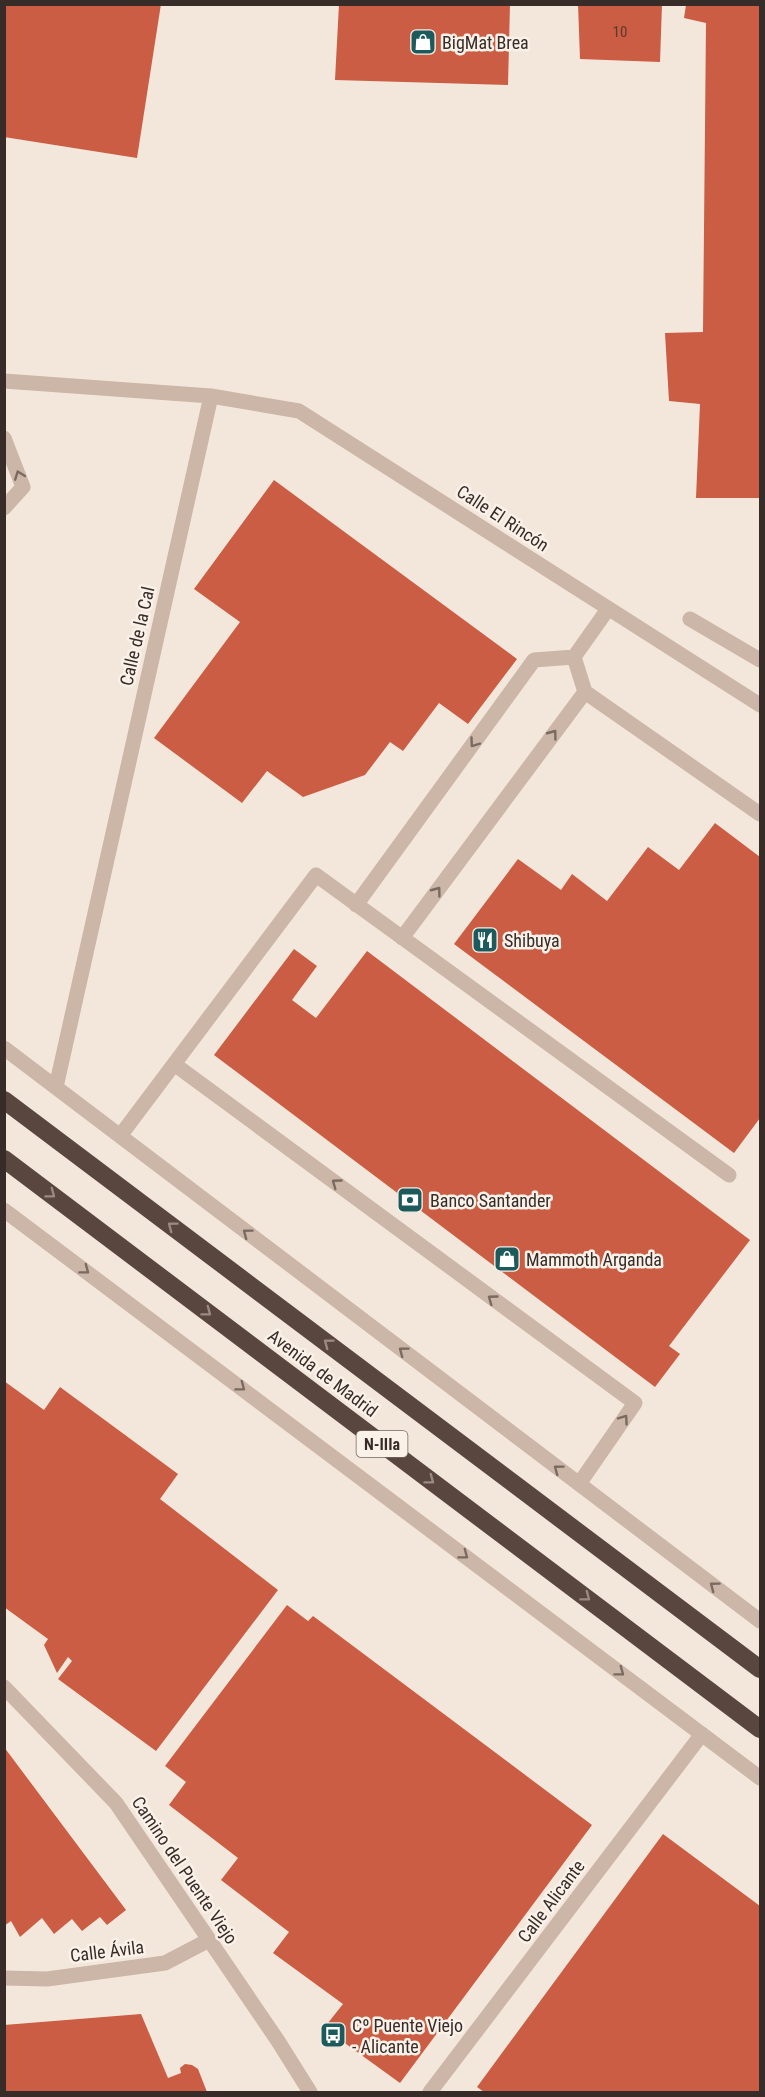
<svg xmlns="http://www.w3.org/2000/svg" width="765" height="2097" font-family="'Roboto Condensed',sans-serif">
<style>
.building{fill:#ca5d43}
.lines{fill:none;stroke-linecap:round;stroke-linejoin:round}
.minor{stroke:#cbb6a7;stroke-width:15}
.highway{stroke:#59463f;stroke-width:18}
.oneway{stroke:#7a6a61}
.oneway2{stroke:#998a83}
.labels{text-anchor:middle;dominant-baseline:central;stroke-width:5;stroke-linejoin:round;paint-order:stroke}
.number-label{font-size:15px;fill:#5c382f}
.shield{fill:#faf1e9;stroke:#726762;stroke-width:1.5}
.shield-label{font-size:16px;font-weight:bold;fill:#382c28}
.poi-label{font-size:18px;fill:#382c28;stroke:#faf1e9;text-anchor:start}
.street-label{font-size:18px;fill:#382c28;stroke:#faf1e9}
</style>
<rect width="100%" height="100%" fill="#f3e7dc"/>
<path class="building" d="M4 4H161L137 158 4 137Z
M339 4H510L508 85 335 80Z
M578 4H662L660 62 580 59Z
M686 5H760V498H696L700 404 669 401 665 333 703 332 706 23 684 18Z
M274 480 517 659 468 724 439 703 403 751 390 742 365 775 303 797 267 771 242 803 154 738 240 622 194 589Z
M715 823 760 857V1118L734 1153 454 944 518 859 561 890 572 874 607 901 648 847 679 870Z
M294 949 317 966 292 1000 316 1018 367 951 750 1240 669 1346 680 1354 655 1387 214 1055Z
M4 1381 44 1410 60 1387 178 1474 160 1499 278 1590 156 1751 58 1679 72 1661 68 1657 57 1673 44 1645 48 1639 4 1607Z
M287 1605 308 1621 313 1616 592 1825 400 2083 324 2028 343 2004 273 1953 289 1932 221 1880 238 1858 169 1805 186 1782 165 1766Z
M4 1747 126 1910 107 1925 100 1917 82 1931 72 1919 54 1934 42 1918 20 1937 11 1921 4 1926Z
M663 1834 760 1906V2092H484L477 2087Z
M141 2014 168 2078 181 2073 180 2068 185 2064 192 2065 198 2069 207 2092H4V2025Z"/>
<g class="lines">
<path class="minor" d="M4 381 211 396 56 1087
M211 396 299 411 760 705
M4 438 23 487 4 508
M690 619 760 660
M574 657 608 609
M585 692 760 814
M356 905 534 660 574 657
M402 938 585 692 574 657
M4 1048 760 1621
M174 1064 635 1403 579 1484
M120 1136 316 875 729 1175
M4 1210 760 1778
M4 1687 116 1803 278 2041 310 2092
M4 1978 47 1979 165 1963 209 1940
M430 2092 702 1734"/>
<path class="highway" d="M4 1100 760 1669
M4 1159 760 1729"/>
</g>
<defs><path id="oneway-chevron" d="M-2-3.5L2.5 0L-2 3.5" fill="none" stroke-width="1.6" stroke-linecap="round" stroke-linejoin="round" transform="scale(1.5)"/></defs>
<g class="oneway">
<use href="#oneway-chevron" transform="translate(19 475) rotate(-111)"/>
<use href="#oneway-chevron" transform="translate(553 734) rotate(-53)"/>
<use href="#oneway-chevron" transform="translate(474 743) rotate(126)"/>
<use href="#oneway-chevron" transform="translate(437 891) rotate(-53)"/>
<use href="#oneway-chevron" transform="translate(336 1183) rotate(-144)"/>
<use href="#oneway-chevron" transform="translate(247 1233) rotate(-143)"/>
<use href="#oneway-chevron" transform="translate(85 1270) rotate(37)"/>
<use href="#oneway-chevron" transform="translate(492 1299) rotate(-144)"/>
<use href="#oneway-chevron" transform="translate(403 1351) rotate(-143)"/>
<use href="#oneway-chevron" transform="translate(241 1387) rotate(37)"/>
<use href="#oneway-chevron" transform="translate(624 1419) rotate(-55)"/>
<use href="#oneway-chevron" transform="translate(558 1469) rotate(-143)"/>
<use href="#oneway-chevron" transform="translate(464 1555) rotate(37)"/>
<use href="#oneway-chevron" transform="translate(714 1586) rotate(-143)"/>
<use href="#oneway-chevron" transform="translate(620 1672) rotate(37)"/>
</g>
<g class="oneway2">
<use href="#oneway-chevron" transform="translate(51 1194) rotate(37)"/>
<use href="#oneway-chevron" transform="translate(172 1226) rotate(-143)"/>
<use href="#oneway-chevron" transform="translate(207 1312) rotate(37)"/>
<use href="#oneway-chevron" transform="translate(328 1343) rotate(-143)"/>
<use href="#oneway-chevron" transform="translate(430 1480) rotate(37)"/>
<use href="#oneway-chevron" transform="translate(586 1597) rotate(37)"/>
</g>
<defs>
<g id="shop-square" transform="scale(1.35)"><rect x="-9" y="-9" width="18" height="18" rx="4" fill="#1c5a5b" stroke="#faf1e9"/><path d="M-5-2.5h2.3a2.7 3.5 0 0 1 5.4 0H5L5.5 6h-11ZM-1.5-2.5h3a1.5 2.3 0 0 0-3 0Z" fill="#fff"/></g>
<g id="restaurant-square" transform="scale(1.35)"><rect x="-9" y="-9" width="18" height="18" rx="4" fill="#1c5a5b" stroke="#faf1e9"/><path d="M-5-6h1v4h1v-4h1v4h1v-4h1v5L-1.5 .5V6h-2V.5L-5-1ZM5-6V6H3V1.5H1.5Q1.5-4 5-6Z" fill="#fff"/></g>
<g id="bank-square" transform="scale(1.35)"><rect x="-9" y="-9" width="18" height="18" rx="4" fill="#1c5a5b" stroke="#faf1e9"/><path d="M-6-4H6V4H-6ZM0-2.3a2.3 2.3 0 1 0 0 4.6a2.3 2.3 0 1 0 0-4.6Z" fill="#fff"/></g>
<g id="bus-square" transform="scale(1.35)"><rect x="-9" y="-9" width="18" height="18" rx="4" fill="#1c5a5b" stroke="#faf1e9"/><path d="M-5-6H5V4H4V6H2V4H-2V6H-4V4H-5ZM-3.5-4V0h7V-4ZM-3.5 1.2v1.5H-2V1.2ZM2 1.2v1.5H3.5V1.2Z" fill="#fff"/></g>
</defs>
<g fill-rule="evenodd">
<use href="#shop-square" x="423" y="42"/>
<use href="#restaurant-square" x="485" y="940"/>
<use href="#bank-square" x="410" y="1200"/>
<use href="#shop-square" x="507" y="1259"/>
<use href="#bus-square" x="333" y="2035"/>
</g>
<g class="labels">
<g class="number-label">
<text x="620" y="32">10</text>
</g>
<rect class="shield" x="356.5" y="1431" width="51" height="26" rx="4.5"/>
<g class="shield-label">
<text x="382" y="1444">N-IIIa</text>
</g>
<g class="poi-label">
<text x="442" y="42">BigMat Brea</text>
<text x="504" y="940">Shibuya</text>
<text x="430" y="1200">Banco Santander</text>
<text x="526" y="1259">Mammoth Arganda</text>
<text x="352" y="2025">Cº Puente Viejo<tspan x="352" dy="21">- Alicante</tspan></text>
</g>
<g class="street-label">
<text transform="translate(503 518) rotate(33)">Calle El Rincón</text>
<text transform="translate(137 636) rotate(-77)">Calle de la Cal</text>
<text transform="translate(323 1373) rotate(37)">Avenida de Madrid</text>
<text transform="translate(185 1870) rotate(56)">Camino del Puente Viejo</text>
<text transform="translate(551 1901) rotate(-53)">Calle Alicante</text>
<text transform="translate(107 1951) rotate(-7)">Calle Ávila</text>
</g>
</g>
<rect width="765" height="2097" fill="none" stroke="#382c28" stroke-width="12"/>
</svg>
